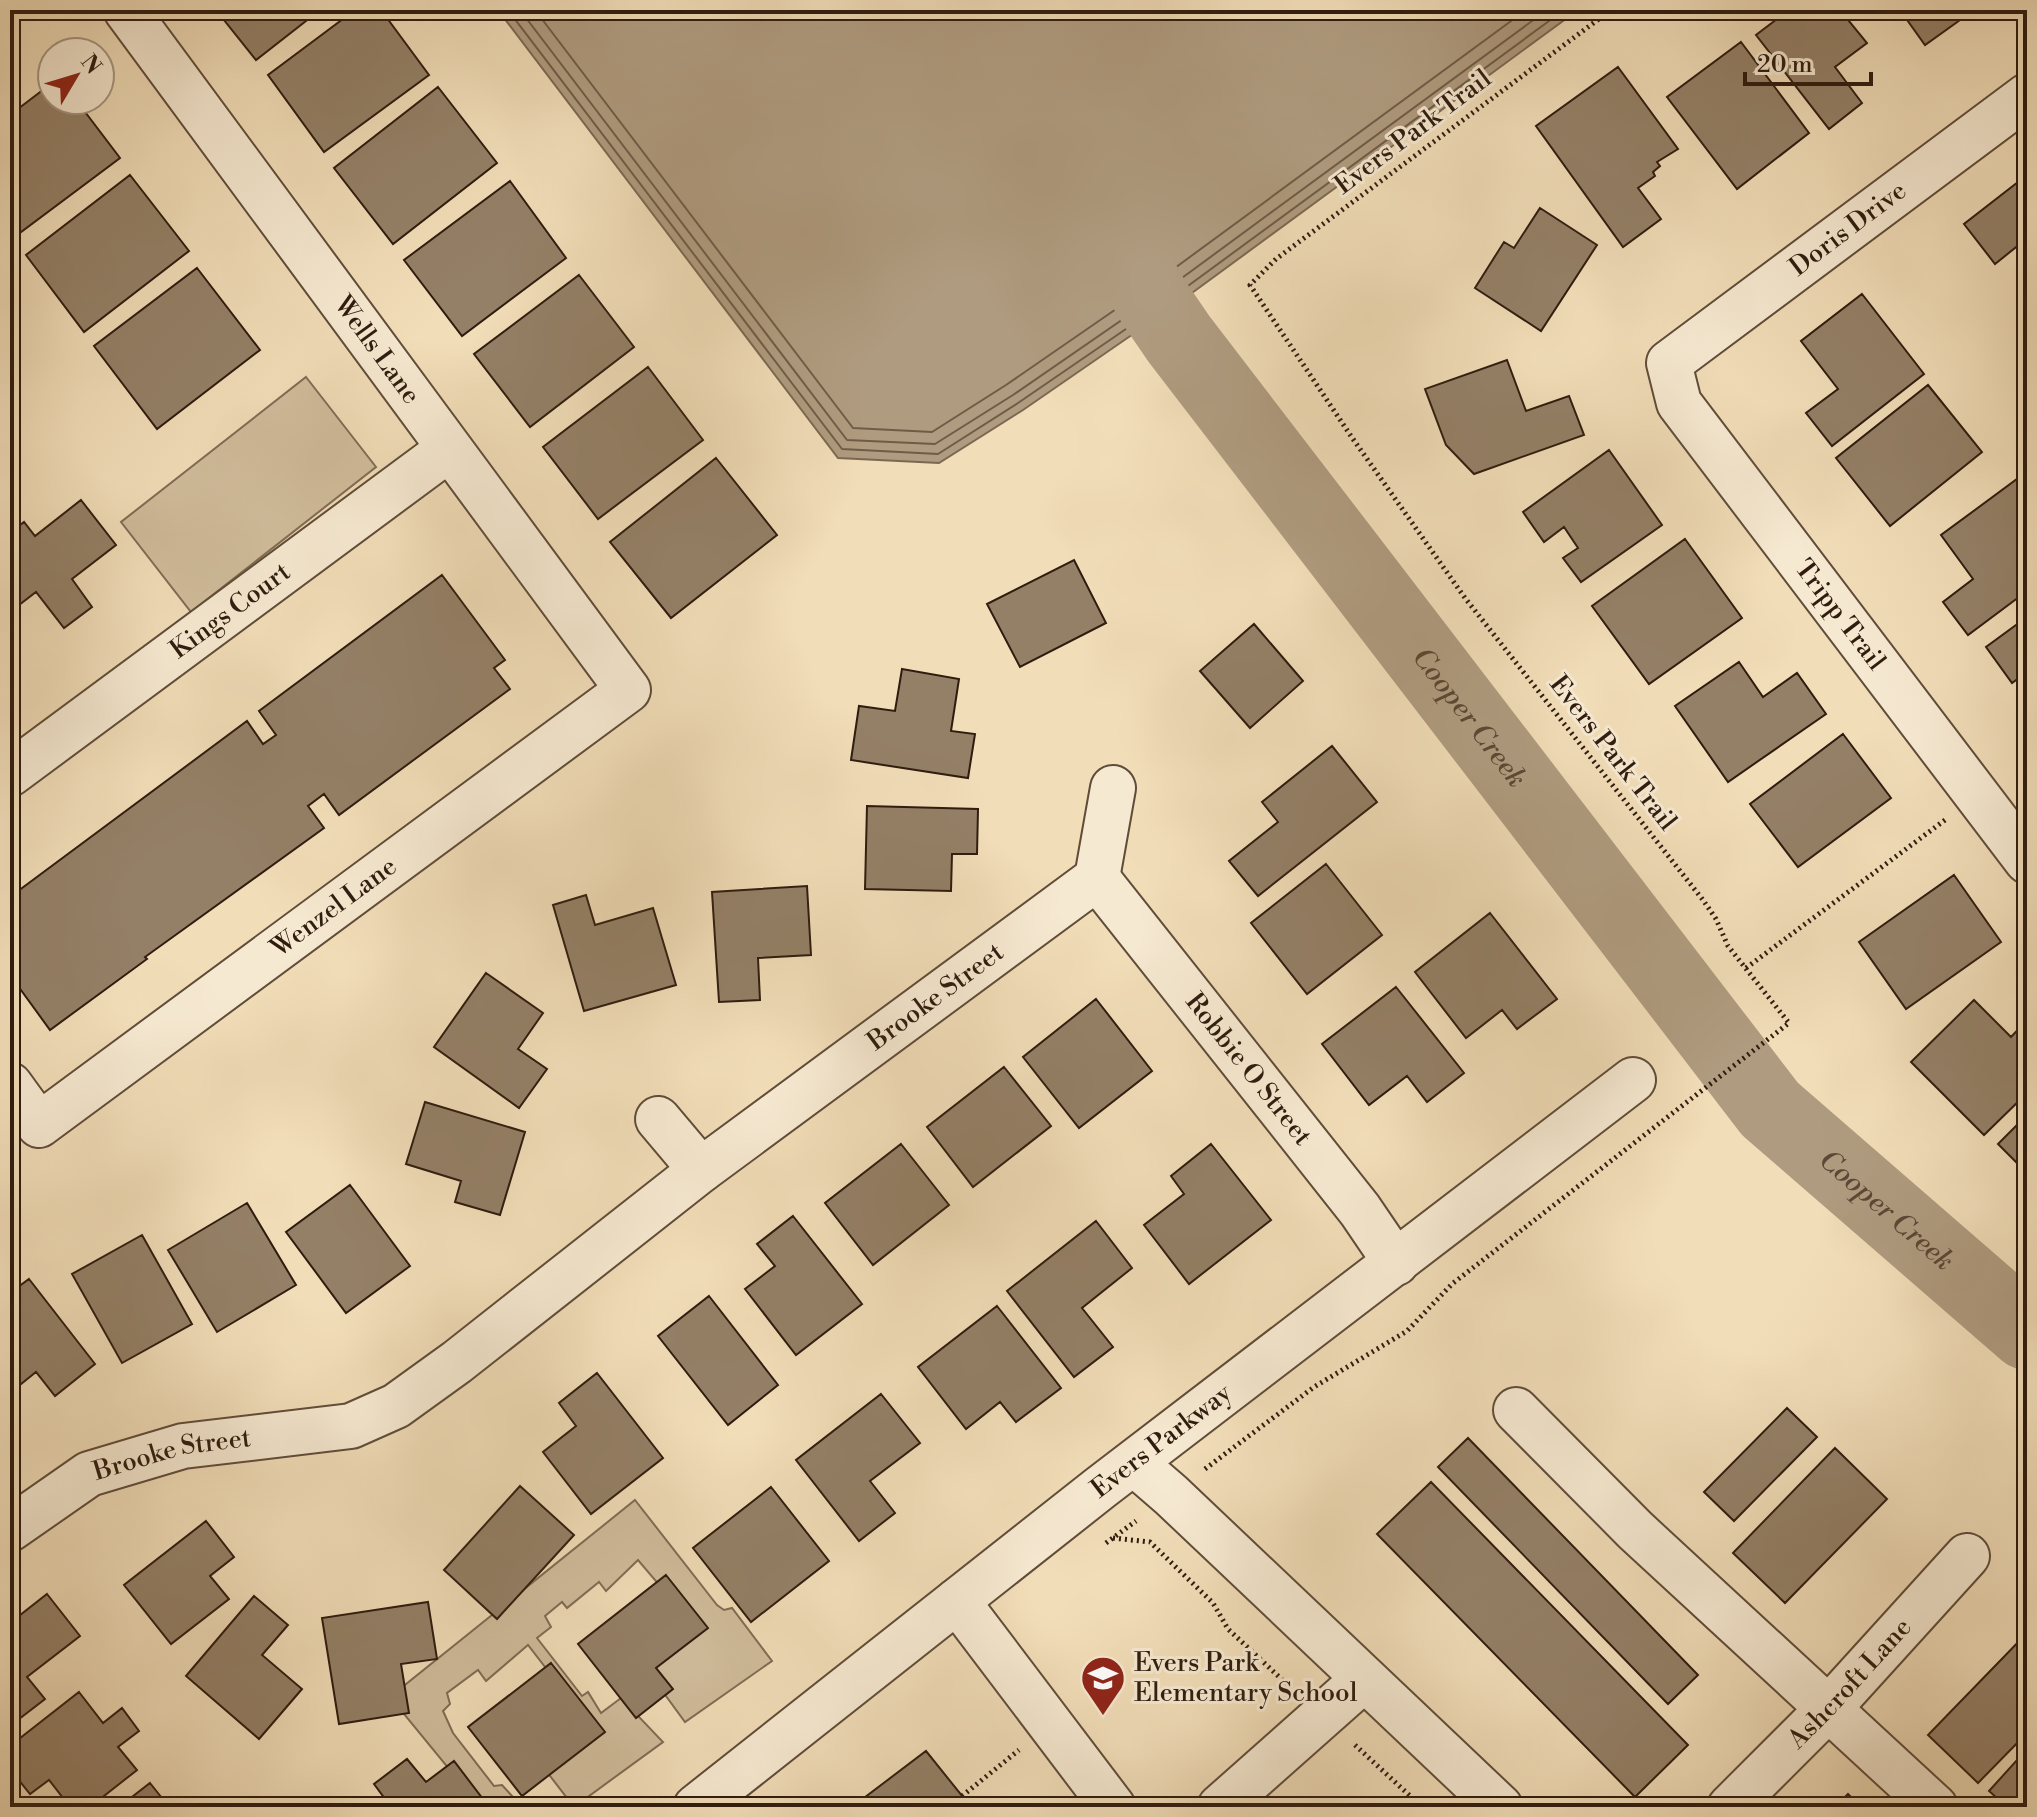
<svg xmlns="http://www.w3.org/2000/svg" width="2037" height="1817" font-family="'Libre Bodoni',serif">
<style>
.green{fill:#d0bc9b;stroke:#806c55;stroke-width:2}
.water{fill:#af9b7f;stroke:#7c6852;stroke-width:2}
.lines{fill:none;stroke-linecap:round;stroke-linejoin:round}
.shore{stroke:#6f5c47;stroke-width:2}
.river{stroke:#af9b7f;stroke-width:76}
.building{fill:#948067;stroke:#2f1c0f;stroke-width:2}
.minor-casing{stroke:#604c39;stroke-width:48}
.path{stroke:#2f1c0f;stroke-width:5;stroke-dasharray:2 4;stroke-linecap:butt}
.minor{stroke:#f6e9d1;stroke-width:44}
.labels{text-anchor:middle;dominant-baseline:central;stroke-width:6;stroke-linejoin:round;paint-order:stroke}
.street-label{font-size:26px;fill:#2f1c0f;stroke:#f6e9d1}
.poi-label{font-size:26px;fill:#2f1c0f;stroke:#f6e9d1;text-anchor:start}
.water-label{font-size:28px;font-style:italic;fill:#5c4836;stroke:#f6e9d1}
</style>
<rect width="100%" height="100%" fill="#f1ddb8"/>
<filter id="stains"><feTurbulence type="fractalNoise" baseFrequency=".0025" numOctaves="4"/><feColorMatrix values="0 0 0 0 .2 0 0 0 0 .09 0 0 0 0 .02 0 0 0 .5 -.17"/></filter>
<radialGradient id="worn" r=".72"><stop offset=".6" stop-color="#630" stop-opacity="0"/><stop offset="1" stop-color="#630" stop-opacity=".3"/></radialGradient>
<path class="green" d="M306 377 376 467 191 612 121 522Z
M635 1500 717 1605 724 1610 732 1608 772 1661 685 1722 647 1670 684 1614 638 1560 606 1591 599 1582 567 1608 562 1602 545 1616 551 1627 537 1638 582 1696 588 1692 601 1713 621 1698 663 1742 574 1807 540 1763 572 1702 528 1645 486 1681 478 1670 447 1693 450 1704 443 1711 453 1733 494 1786 502 1785 522 1807H474L477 1803 390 1697Z"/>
<path class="water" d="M498 10H1578L1181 301 1023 410 939 463 838 458Z"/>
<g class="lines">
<path class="shore" d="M508 10 842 449 938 454 1018 403 1177 294 1564 10
M520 10 847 440 935 444 1013 395 1171 286 1547 10
M535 10 853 428 932 432 1006 385 1164 276 1526 10"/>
<path class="river" id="s1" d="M1108 222 1153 301 1179 339 1770 1109 2027 1332"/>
</g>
<path class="building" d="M216 10H320L256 60Z
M355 10H381L429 75 324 152 268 75Z
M1789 10H1840L1867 43 1835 67 1862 103 1829 129 1756 35Z
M1900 10H1974L1925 45Z
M1741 42 1809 133 1737 189 1667 97Z
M1618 67 1678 149 1657 162 1660 166 1653 172 1655 176 1638 188 1661 219 1623 247 1536 126Z
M52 83V100H76L120 158 13 238 10 234V115Z
M438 87 497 163 393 244 334 168Z
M130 175 189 251 84 332 26 255Z
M2027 175V252L2020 244 1995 264 1964 224Z
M510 181 566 258 462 336 404 260Z
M1540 208 1597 245 1541 331 1475 288 1504 242 1514 248Z
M197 268 260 350 157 429 94 346Z
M579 275 634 347 530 427 474 354Z
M1862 294 1924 374 1832 446 1806 413 1838 389 1801 341Z
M1507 360 1526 411 1569 396 1584 435 1474 474 1446 445 1425 389Z
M648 367 703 440 598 519 543 447Z
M1928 385 1982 452 1890 526 1836 458Z
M1609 450 1662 525 1581 582 1563 558 1578 548 1564 527 1544 542 1523 512Z
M716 458 777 535 671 618 610 542Z
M2017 479 2027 492V591L1968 635 1943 602 1973 579 1941 535Z
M81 500 116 545 72 579 92 607 64 628 36 592 10 612V533L24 522 35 536Z
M1685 539 1742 618 1649 684 1592 606Z
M1074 560 1106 623 1020 667 987 604Z
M442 575 505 660 494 668 510 689 339 815 324 794 308 806 324 828 145 957 147 959 50 1030 10 975V897L247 721 263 744 276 735 259 711Z
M2027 617V672L2012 683 1986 647Z
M1254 624 1303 681 1250 728 1200 671Z
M1739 662 1763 697 1797 673 1826 714 1728 782 1675 706Z
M902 669 959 679 951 731 975 734 968 778 851 760 859 706 895 711Z
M1843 734 1891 798 1798 867 1750 804Z
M1332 746 1377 802 1258 896 1229 861 1278 822 1262 802Z
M867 806 978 809 977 854H952L951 891 865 889Z
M1326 864 1382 935 1307 994 1251 923Z
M1954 875 2001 942 1906 1009 1859 942Z
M807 886 811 955 758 958 760 1000 719 1002 712 892Z
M586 895 595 925 653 908 676 985 584 1011 553 905Z
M1490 913 1557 999 1517 1029 1502 1010 1466 1038 1415 972Z
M486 973 543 1013 518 1049 547 1069 519 1108 434 1047Z
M1396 987 1464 1073 1427 1102 1407 1076 1369 1105 1322 1044Z
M1096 999 1152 1071 1079 1128 1023 1057Z
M1974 1000 2011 1037 2027 1020V1093L1984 1135 1911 1062Z
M1004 1067 1051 1126 973 1187 927 1127Z
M425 1102 525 1132 500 1215 455 1202 461 1181 406 1164Z
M2027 1115V1173L1998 1144Z
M901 1144 949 1205 873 1265 825 1203Z
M1211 1144 1271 1220 1189 1284 1144 1225 1184 1194 1171 1176Z
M350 1185 410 1266 346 1313 286 1232Z
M247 1203 296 1285 217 1332 168 1250Z
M793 1216 862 1304 796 1355 745 1289 775 1266 757 1244Z
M1096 1221 1132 1268 1082 1308 1113 1347 1074 1377 1007 1291Z
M142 1235 192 1324 122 1363 72 1274Z
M29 1279 95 1364 55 1396 36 1372 10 1393V1293Z
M709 1296 778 1385 728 1425 658 1336Z
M997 1306 1061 1388 1016 1422 1000 1402 966 1429 918 1367Z
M597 1373 663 1458 591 1514 543 1452 576 1426 559 1403Z
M881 1394 920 1443 870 1481 895 1513 859 1541 796 1460Z
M1787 1408 1817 1437 1734 1521 1704 1492Z
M1468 1438 1698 1675 1668 1704 1438 1467Z
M1835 1448 1887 1499 1785 1603 1733 1553Z
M1431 1482 1688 1745 1635 1797 1377 1534Z
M520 1486 574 1535 497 1619 444 1570Z
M771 1487 829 1561 751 1622 693 1548Z
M206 1521 234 1557 210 1576 229 1599 171 1644 124 1585Z
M666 1575 708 1628 656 1668 673 1689 636 1718 578 1644Z
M47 1594 80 1636 27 1677 45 1699 10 1726V1623Z
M254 1596 288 1625 262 1655 302 1689 259 1739 186 1676Z
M428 1602 437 1659 401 1664 409 1713 339 1724 322 1618Z
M2027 1633V1733L1978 1783 1928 1735Z
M551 1663 605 1732 522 1796 468 1727Z
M79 1692 103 1723 122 1708 139 1731 118 1747 137 1770 90 1807H70L49 1780 30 1794 10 1769V1746Z
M2027 1749V1807H2007L1989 1791Z
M926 1751 971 1807H852Z
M407 1759 426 1782 454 1761 489 1807H391L374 1784Z
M150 1783 169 1807H119Z
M1848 1794 1861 1807H1835Z"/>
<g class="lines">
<g class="minor-casing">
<g id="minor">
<path id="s2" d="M2027 96 1669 363 1679 403 2027 861"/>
<path id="s3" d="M10 774 449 449"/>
<path id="s4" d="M1097 878 1360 1210 1396 1263"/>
<path id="s5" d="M10 1085 39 1125 628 690 126 10"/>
<path d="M658 1119 701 1170"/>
<path d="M1516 1410 1635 1530 1935 1807"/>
<path d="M1134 1463 1171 1495 1500 1807"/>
<path id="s6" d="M10 1529 89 1474 183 1446 351 1426 396 1406 457 1362 701 1170 1097 878 1113 788"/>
<path d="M957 1601 1113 1807"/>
<path id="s7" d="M696 1807 1100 1488 1633 1080"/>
<path d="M1220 1807 1363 1680"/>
<path id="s8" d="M1730 1807 1829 1708 1967 1556"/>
</g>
</g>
<path class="path" d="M1746 968 1945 820
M1205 1469 1314 1387 1407 1331 1452 1284 1789 1023 1728 946 1716 919 1703 900 1465 598 1353 439 1250 285 1276 259 1611 10
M1113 1538 1150 1542 1213 1603 1228 1629 1291 1688
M1106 1543 1136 1521
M1355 1745 1422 1807
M962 1796 1019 1750"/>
<use href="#minor" class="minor"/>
</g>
<defs>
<g id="school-pin" transform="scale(2.3)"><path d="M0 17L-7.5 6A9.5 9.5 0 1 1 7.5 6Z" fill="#8f2418" stroke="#f6e9d1"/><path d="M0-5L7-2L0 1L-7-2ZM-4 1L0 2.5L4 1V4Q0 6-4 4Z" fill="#fff"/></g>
</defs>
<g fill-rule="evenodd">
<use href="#school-pin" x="1103" y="1678"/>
</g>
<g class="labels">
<g class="street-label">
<text transform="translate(1413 132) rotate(-37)">Evers Park Trail</text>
<text transform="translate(1848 229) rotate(-37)">Doris Drive</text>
<text transform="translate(377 350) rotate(54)">Wells Lane</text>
<text stroke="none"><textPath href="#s3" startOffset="274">Kings Court</textPath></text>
<text stroke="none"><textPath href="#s2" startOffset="754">Tripp Trail</textPath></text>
<text transform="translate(1613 753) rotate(52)">Evers Park Trail</text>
<text stroke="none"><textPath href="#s5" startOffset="416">Wenzel Lane</textPath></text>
<text stroke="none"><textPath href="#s6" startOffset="1090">Brooke Street</textPath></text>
<text stroke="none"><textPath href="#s4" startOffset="244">Robbie O Street</textPath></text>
<text stroke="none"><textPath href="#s7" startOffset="592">Evers Parkway</textPath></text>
<text stroke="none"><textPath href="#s6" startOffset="182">Brooke Street</textPath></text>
<text stroke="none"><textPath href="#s8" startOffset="172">Ashcroft Lane</textPath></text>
</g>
<g class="poi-label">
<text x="1134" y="1663">Evers Park<tspan x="1134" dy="30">Elementary School</tspan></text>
</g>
<g class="water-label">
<text stroke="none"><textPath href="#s1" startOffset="614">Cooper Creek</textPath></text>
<text stroke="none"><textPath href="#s1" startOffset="1262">Cooper Creek</textPath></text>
</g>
</g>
<rect width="2037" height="1817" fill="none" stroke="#f1ddb8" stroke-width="40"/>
<rect x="12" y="12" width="2013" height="1793" fill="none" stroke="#2f1c0f" stroke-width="4"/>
<rect x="20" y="20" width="1997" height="1777" fill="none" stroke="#2f1c0f" stroke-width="2"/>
<g transform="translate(76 76) rotate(52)"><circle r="38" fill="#f6e9d1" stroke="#a69783" stroke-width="2"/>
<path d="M0-6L14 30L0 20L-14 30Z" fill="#8f2418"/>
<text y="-12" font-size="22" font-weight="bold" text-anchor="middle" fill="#2f1c0f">N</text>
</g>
<path d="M1745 72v12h126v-12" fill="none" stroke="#2f1c0f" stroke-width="4"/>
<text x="1757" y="72" font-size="24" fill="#2f1c0f" stroke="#f6e9d1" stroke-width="6" paint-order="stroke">20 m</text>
<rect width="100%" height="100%" filter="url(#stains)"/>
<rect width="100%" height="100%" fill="url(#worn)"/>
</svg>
